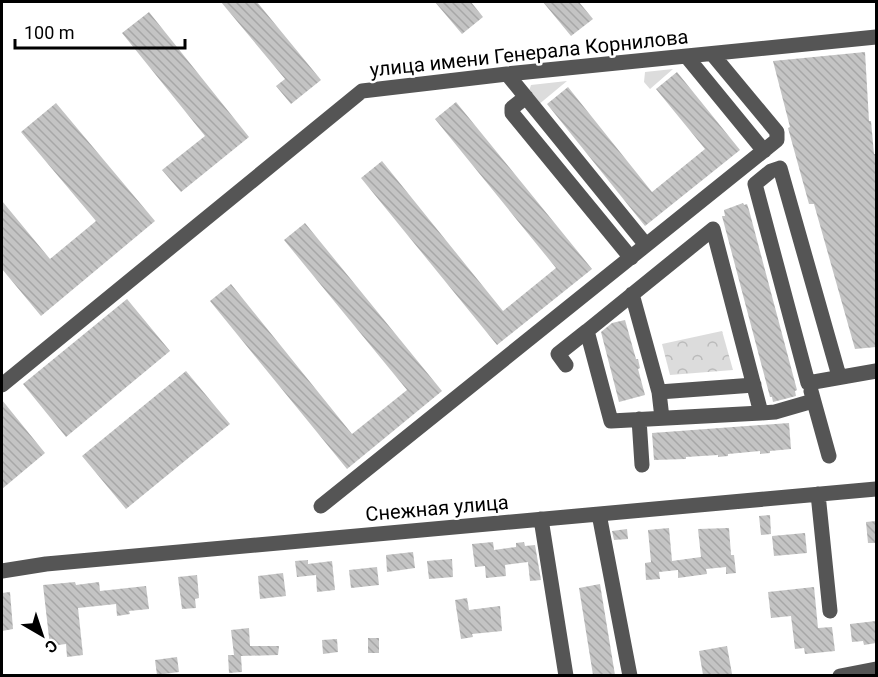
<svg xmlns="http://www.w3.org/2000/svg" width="878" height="677" font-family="Roboto,sans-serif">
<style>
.grass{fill:#dcdcdc}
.park{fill:url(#park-crowns)}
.building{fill:url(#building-back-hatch)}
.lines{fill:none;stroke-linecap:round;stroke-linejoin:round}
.minor{stroke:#555;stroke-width:15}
.labels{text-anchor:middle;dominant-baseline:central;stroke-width:5;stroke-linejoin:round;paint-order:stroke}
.street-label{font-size:20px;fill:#000;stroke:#fff}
</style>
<defs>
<pattern id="park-crowns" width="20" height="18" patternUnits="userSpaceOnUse" patternTransform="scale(1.5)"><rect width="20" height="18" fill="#dcdcdc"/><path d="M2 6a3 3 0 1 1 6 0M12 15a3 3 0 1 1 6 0" fill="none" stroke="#bbb"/></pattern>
<pattern id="building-back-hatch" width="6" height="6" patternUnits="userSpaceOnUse" patternTransform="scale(1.5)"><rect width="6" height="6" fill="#c4c4c4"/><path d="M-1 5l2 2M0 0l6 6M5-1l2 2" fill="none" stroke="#a7a7a7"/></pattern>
</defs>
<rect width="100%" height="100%" fill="#fff"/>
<path class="grass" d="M673 69 650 89 644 82 645 72Z
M567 81 538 105 529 91 531 85Z"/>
<path class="park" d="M722 331 733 370 670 375 662 344Z"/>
<path class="building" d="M221 2H257L321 80 291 104 276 86 285 79Z
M435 2H471L483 17 462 34Z
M543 2H579L593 19 571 36Z
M149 12 249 137 181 192 162 170 205 136 122 33Z
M865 52 869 121H871L874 154H876V347L855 349 814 204H809L788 128 790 127 773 61Z
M677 72 740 150 645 226 547 104 568 87 652 192 705 149 656 89Z
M456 102 592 269 497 345 361 178 382 161 503 311 556 268 435 119Z
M56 103 155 221 41 316 2 269V201L50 259 96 221 21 132Z
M743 203 744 205 747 204 749 210 797 390 795 391 796 396 773 402 772 397H770L722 216H725L724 210Z
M305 223 442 391 347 469 210 301 231 284 352 434 407 390 284 240Z
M127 299 170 351 66 437 23 384Z
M625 320 636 359H638L640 368 638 369 645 395 619 402 601 332 612 323Z
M186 371 230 424 126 509 82 456Z
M2 400 45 453 2 489Z
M789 423 791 449 770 451V453L760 454V451L728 454V456L718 457V455L686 457V459L654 460 652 433Z
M770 515 771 534 761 535 759 516Z
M876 521V543H868L866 522Z
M669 528 672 561 701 557 698 529 729 528 731 555H734L736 573 726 574V567L706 569 707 574 678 578V570L659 572 660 579 646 580 645 563 651 562 648 530Z
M627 529 628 539 614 540 612 531Z
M805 533 807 553 774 556 772 536Z
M493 542 494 550 516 547V543L524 542 525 546 535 545 541 580 530 581 528 562 505 565 506 576 486 578 485 566 475 567 472 544Z
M413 552 415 568 387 572 386 555Z
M452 559 453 577 429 579 427 561Z
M308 560V564L332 561 335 590 317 592 316 575 297 577 295 561Z
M377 567 379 585 351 588 349 570Z
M283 573 286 596 260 599 258 576Z
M197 575 199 598 195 599 196 608 182 609 178 577Z
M75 582 76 585 99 582 100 591 146 586 149 609 129 611 130 614 117 616 116 604 78 608 83 655 67 657 66 644 50 646 43 585Z
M600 584 615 675H593L579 588Z
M814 587 818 628 832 627 835 651 805 654 804 648 795 649 791 616 771 618 768 592Z
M10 592 13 629 2 631V593Z
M467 598 469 610 500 606 502 631 472 634 473 637 461 639 455 600Z
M876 621V643L864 645 863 641 852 642 850 624Z
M249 628 250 646H279L278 655 241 656 242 672 229 673 228 655H234L231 630Z
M368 638H379V653H368Z
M337 639 338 652 323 654 322 640Z
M727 646 732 674 703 675 699 651Z
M177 657 179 672 157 675 155 660Z"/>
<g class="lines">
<path class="minor" d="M687 57 764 151
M507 74 646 245
M526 97 512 108V113L631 258
M632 294 659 392
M566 365 558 354 587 331
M839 376 780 168 771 171 755 184 808 383 876 371
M2 385 362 91 507 74 876 37
M811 391 829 456
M761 413 713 229 587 331 611 421 761 413 775 412 813 401
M662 418 659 392 754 385
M639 419 642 465
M818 494 830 611
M321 506 777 140V132L713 55
M599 514 630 676
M541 519 566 676
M2 571 46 564 876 489
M840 676 876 669"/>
</g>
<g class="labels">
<g class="street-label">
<text transform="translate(529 53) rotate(-6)">улица имени Генерала Корнилова</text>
<text transform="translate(437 508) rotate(-5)">Снежная улица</text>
</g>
</g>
<rect width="878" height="677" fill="none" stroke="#000000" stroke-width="6"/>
<g transform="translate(42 635) rotate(141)" stroke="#ffffff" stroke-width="4.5" paint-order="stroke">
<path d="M0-4.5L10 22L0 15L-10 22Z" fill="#000000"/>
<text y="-9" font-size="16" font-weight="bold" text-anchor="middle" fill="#000000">С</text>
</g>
<path d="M15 39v9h170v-9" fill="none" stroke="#000000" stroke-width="3"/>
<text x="24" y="39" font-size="18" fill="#000000" stroke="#ffffff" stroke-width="4.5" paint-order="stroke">100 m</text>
</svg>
